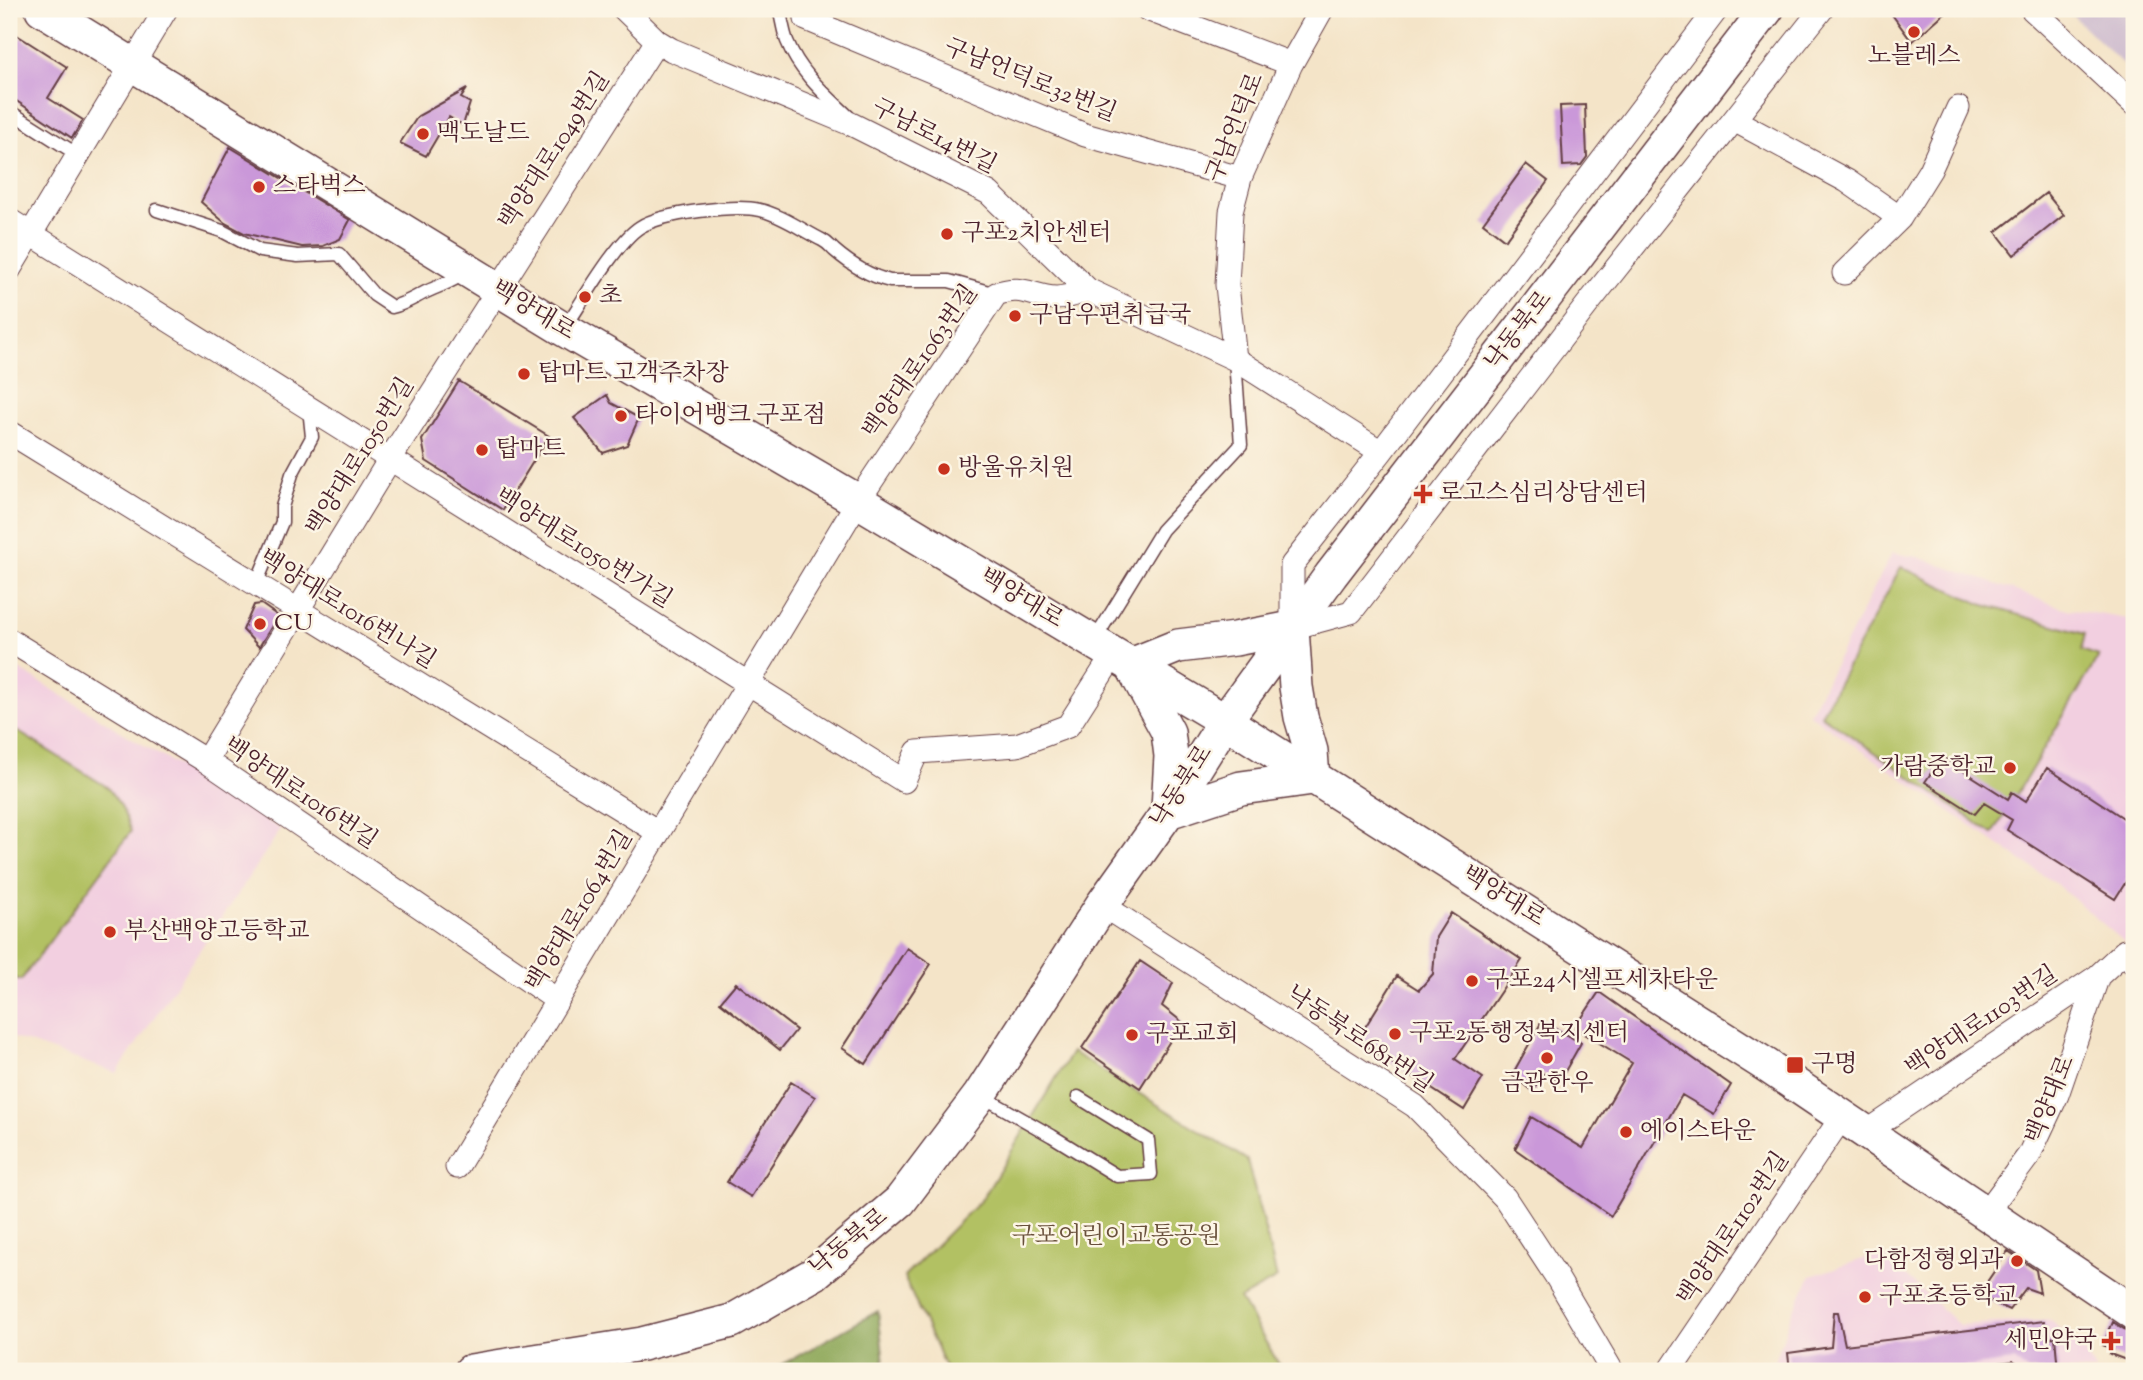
<svg xmlns="http://www.w3.org/2000/svg" width="2143" height="1380" font-family="'Sorts Mill Goudy','Noto Serif KR',serif">
<style>
.built{fill:#f2cfe0}
.industrial{fill:#cfbdcf}
.green{fill:#b2c163;stroke:#7e7047;stroke-width:2}
.forest{fill:#8da759;stroke:#6c6342;stroke-width:2}
.building{fill:#ca98d9}
.lines{fill:none;stroke-linecap:round;stroke-linejoin:round}
.service-casing{stroke:#643d43;stroke-width:15}
.minor-casing{stroke:#643d43;stroke-width:25}
.secondary-casing{stroke:#643d43;stroke-width:36}
.service{stroke:#fff;stroke-width:12}
.minor{stroke:#fff;stroke-width:23}
.secondary{stroke:#fff;stroke-width:33}
.poi-dot{fill:#c8321e;stroke:#fcf5e5;stroke-width:2.5}
.labels{text-anchor:middle;dominant-baseline:central;stroke-width:5;stroke-linejoin:round;paint-order:stroke}
.poi-label{font-size:24px;fill:#4a1f2b;stroke:#fcf5e5;text-anchor:start}
.street-label{font-size:24px;fill:#4a1f2b;stroke:#fcf5e5}
.park-label{font-size:24px;fill:#69503c;stroke:#fcf5e5}
</style>
<rect width="100%" height="100%" fill="#fcf5e5"/>
<filter id="ink" filterUnits="userSpaceOnUse"><feTurbulence type="fractalNoise" baseFrequency=".0143" numOctaves="2"/><feDisplacementMap in="SourceGraphic" scale="14" xChannelSelector="R" yChannelSelector="G"/><feConvolveMatrix kernelMatrix="1 2 1 2 8 2 1 2 1" color-interpolation-filters="sRGB"/></filter>
<filter id="wash" filterUnits="userSpaceOnUse"><feTurbulence type="fractalNoise" baseFrequency=".00686" numOctaves="4" result="noise"/><feDisplacementMap in="SourceGraphic" scale="28" xChannelSelector="R" yChannelSelector="G"/><feGaussianBlur stdDeviation="1.57" result="paint"/><feColorMatrix in="noise" values="0 0 0 0 0 0 0 0 0 0 0 0 0 0 0 0 0 1.4 0 .05"/><feComposite in="paint" operator="in"/></filter>
<g filter="url(#wash)">
<rect width="100%" height="100%" fill="#f4e4c8"/>
<path class="built" d="M1892 553 1918 557 2067 609 2134 620V950L2056 884 1809 714Z
M9 663 281 829 117 1073 9 1036Z
M1882 1253 1959 1325 2049 1320 2081 1346 2096 1371H1772L1790 1317 1811 1276Z"/>
<path class="industrial" d="M2066 9H2134V75Z"/>
<path class="green" d="M1901 567 1981 604 2085 634 2081 650 2099 656 1993 834 1821 715Z
M9 726 107 787 121 806 131 831 21 980 9 977Z
M1072 1052 1247 1160 1277 1278 1240 1299 1283 1371H947L904 1277 983 1198Z"/>
<path class="forest" d="M878 1311 885 1371H771Z"/>
<g id="blocks">
<path class="building" d="M1888 9H1949L1912 42Z
M9 30 67 67 48 98 83 120 72 138 9 96Z
M467 89 461 98 470 103 463 125 449 117 426 156 400 143 418 116Z
M1585 105 1587 157 1581 165 1563 166 1560 106Z
M230 147 350 220 340 239 323 246 302 247 244 233 225 223 201 202Z
M1526 164 1548 181 1505 240 1483 223Z
M2046 193 2064 215 2014 255 1996 232Z
M459 381 549 436 503 510 426 461 422 440Z
M607 395 611 403 639 418 627 445 603 453 574 418Z
M261 604 278 616 259 647 243 630 254 605Z
M1942 757 2008 799 2012 792 2026 801 2047 768 2134 825V869L2115 899 2007 830 2012 820 1984 803 1975 814 1925 782Z
M1451 913 1522 960 1455 1059 1483 1078 1464 1110 1357 1040 1397 976 1419 990 1433 974 1436 937Z
M907 948 931 964 866 1064 842 1048Z
M1140 961 1173 983 1162 1006 1182 1022 1140 1088 1082 1048Z
M736 983 796 1030 780 1050 720 1002Z
M1599 992 1731 1085 1714 1114 1682 1095 1611 1216 1515 1149 1531 1117 1583 1148 1632 1063 1575 1028Z
M1542 1021 1581 1043 1559 1082 1542 1073 1533 1092 1512 1075Z
M791 1082 815 1097 751 1197 727 1182Z
M2008 1251 2036 1270 2040 1293 2026 1288 2009 1310 1978 1295Z
M1834 1312H1838L1845 1345 2044 1321 2047 1338 2055 1337 2058 1371H2028L2014 1361 1934 1371H1790L1788 1353 1831 1347Z
M2113 1322 2124 1329 2134 1332V1363L2110 1354 2113 1350 2103 1345Z"/>
</g>
</g>
<g filter="url(#ink)">
<use href="#blocks" fill-opacity="0" stroke="#643d43" stroke-width="2"/>
<g class="lines">
<g class="service-casing">
<path id="service" d="M779 9C782 19 783 31 787 41 800 73 825 94 849 117
M9 111 78 155
M157 210 222 231 260 251 298 256 339 254 374 295 392 307C405 304 415 297 428 291 443 284 453 282 467 271
M564 329C581 304 616 242 640 227 662 213 735 204 760 210 779 214 804 231 822 240 828 243 830 246 834 250 850 264 870 276 890 281H949L996 294
M256 584 282 522V507L292 474 312 437 309 408
M1094 641 1162 530 1241 445 1235 359
M980 1095 1052 1136 1117 1176 1151 1174 1148 1140 1078 1097"/>
</g>
<g class="minor-casing">
<path id="minor" d="M624 9 657 41 672 50 851 124 989 193 1088 290 1235 359 1381 452
M1147 9 1291 64
M1717 9 1381 452 1292 565V628L1351 612 1587 305 1822 9
M2032 9 2134 104
M806 19 1085 135 1240 178
M1734 120 1847 181 1900 218 1844 273
M1900 218 1930 170 1958 108
M9 220 904 781 917 752 1017 745 1068 726 1114 654
M9 270 166 9
M1235 359 1227 285 1231 212 1240 178 1291 64 1322 9
M9 432 658 832
M9 640 206 761 557 1000
M206 761 390 459 657 41
M1102 905 1415 1106 1505 1198 1556 1276 1612 1371
M1865 1133 2098 976 2125 951 2134 963
M457 1167 858 501 996 294C1022 284 1032 297 1056 298 1067 298 1078 293 1088 290
M1985 1214 2029 1155 2057 1095 2098 976
M1670 1371 1842 1117"/>
</g>
<g class="secondary-casing">
<path id="secondary" d="M42 9 563 329 858 501 1225 721 1766 1065 2134 1313
M1292 628 1296 687 1301 717 1311 751 1313 778
M1131 665 1178 646 1235 639 1292 628
M1132 666 1168 732 1171 756 1168 809
M1168 812 1241 788 1313 778
M471 1371 642 1344 732 1321 814 1274 900 1201 980 1095 1102 905 1168 812 1225 721 1331 575 1767 9"/>
</g>
<use href="#service" class="service"/>
<use href="#minor" class="minor"/>
<use href="#secondary" class="secondary"/>
</g>
</g>
<g class="poi-dot">
<circle cx="1914" cy="32" r="7"/>
<circle cx="423" cy="134" r="7"/>
<circle cx="259" cy="187" r="7"/>
<circle cx="947" cy="234" r="7"/>
<circle cx="585" cy="297" r="7"/>
<circle cx="1015" cy="316" r="7"/>
<circle cx="524" cy="374" r="7"/>
<circle cx="621" cy="416" r="7"/>
<circle cx="482" cy="450" r="7"/>
<circle cx="944" cy="469" r="7"/>
<path d="M1419.5 483.5h7v7h7v7h-7v7h-7v-7h-7v-7h7z"/>
<circle cx="260" cy="624" r="7"/>
<circle cx="2010" cy="768" r="7"/>
<circle cx="110" cy="932" r="7"/>
<circle cx="1472" cy="981" r="7"/>
<circle cx="1395" cy="1034" r="7"/>
<circle cx="1132" cy="1035" r="7"/>
<circle cx="1547" cy="1058" r="7"/>
<rect x="1786" y="1056" width="18" height="18" rx="3.5"/>
<circle cx="1626" cy="1132" r="7"/>
<circle cx="2017" cy="1261" r="7"/>
<circle cx="1865" cy="1297" r="7"/>
<path d="M2107.5 1330.5h7v7h7v7h-7v7h-7v-7h-7v-7h7z"/>
</g>
<g class="labels">
<g class="poi-label">
<text x="1914" y="57" text-anchor="middle">노블레스</text>
<text x="437" y="134">맥도날드</text>
<text x="273" y="187">스타벅스</text>
<text x="961" y="234">구포2치안센터</text>
<text x="599" y="297">초</text>
<text x="1029" y="316">구남우편취급국</text>
<text x="538" y="374">탑마트 고객주차장</text>
<text x="635" y="416">타이어뱅크 구포점</text>
<text x="496" y="450">탑마트</text>
<text x="958" y="469">방울유치원</text>
<text x="1439" y="494">로고스심리상담센터</text>
<text x="274" y="624">CU</text>
<text x="1996" y="768" text-anchor="end">가람중학교</text>
<text x="124" y="932">부산백양고등학교</text>
<text x="1486" y="981">구포24시셀프세차타운</text>
<text x="1409" y="1034">구포2동행정복지센터</text>
<text x="1146" y="1035">구포교회</text>
<text x="1811" y="1065">구명</text>
<text x="1547" y="1084" text-anchor="middle">금관한우</text>
<text x="1640" y="1132">에이스타운</text>
<text x="2003" y="1261" text-anchor="end">다함정형외과</text>
<text x="1879" y="1297">구포초등학교</text>
<text x="2097" y="1341" text-anchor="end">세민약국</text>
</g>
<g class="street-label">
<text transform="translate(1030 81) rotate(22)">구남언덕로32번길</text>
<text transform="translate(1236 128) rotate(-68)">구남언덕로</text>
<text transform="translate(934 137) rotate(27)">구남로14번길</text>
<text transform="translate(555 151) rotate(-57)">백양대로1049번길</text>
<text transform="translate(533 311) rotate(31)">백양대로</text>
<text transform="translate(1519 331) rotate(-52)">낙동북로</text>
<text transform="translate(921 362) rotate(-55)">백양대로1063번길</text>
<text transform="translate(361 457) rotate(-58)">백양대로1050번길</text>
<text transform="translate(583 549) rotate(32)">백양대로1050번가길</text>
<text transform="translate(1021 599) rotate(31)">백양대로</text>
<text transform="translate(347 610) rotate(32)">백양대로1016번나길</text>
<text transform="translate(1182 787) rotate(-57)">낙동북로</text>
<text transform="translate(300 794) rotate(34)">백양대로1016번길</text>
<text transform="translate(1503 897) rotate(32)">백양대로</text>
<text transform="translate(580 911) rotate(-59)">백양대로1064번길</text>
<text transform="translate(1982 1022) rotate(-34)">백양대로1103번길</text>
<text transform="translate(1359 1040) rotate(34)">낙동북로681번길</text>
<text transform="translate(2051 1100) rotate(-68)">백양대로</text>
<text transform="translate(1734 1229) rotate(-56)">백양대로1102번길</text>
<text transform="translate(849 1243) rotate(-39)">낙동북로</text>
</g>
<g class="park-label">
<text x="1116" y="1237">구포어린이교통공원</text>
</g>
</g>
<rect width="2143" height="1380" fill="none" stroke="#fcf5e5" stroke-width="35"/>
</svg>
